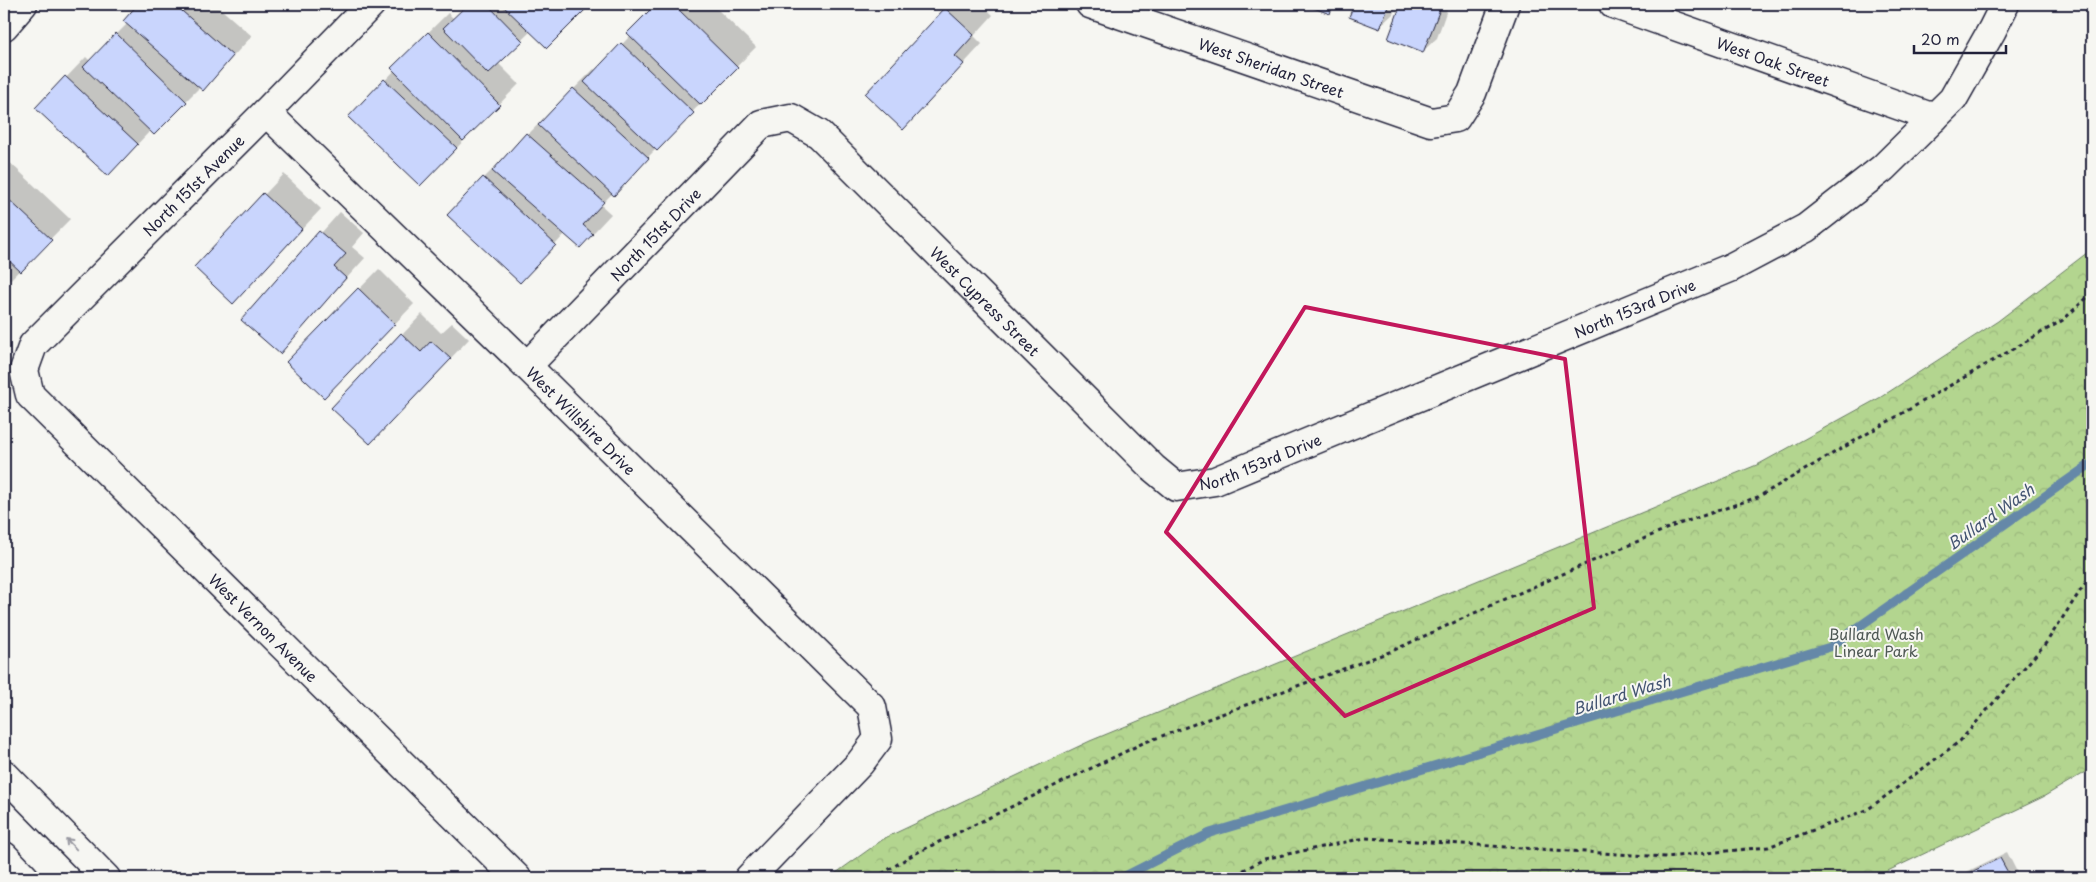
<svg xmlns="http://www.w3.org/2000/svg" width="2096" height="882" font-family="'Playpen Sans',sans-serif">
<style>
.park{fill:url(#park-crowns);stroke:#6a7c65}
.shadow{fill:#0003}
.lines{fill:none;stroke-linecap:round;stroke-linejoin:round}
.stream{stroke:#6588a8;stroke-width:9}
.building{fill:#c9d5fd;stroke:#22223b}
.minor-casing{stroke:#22223b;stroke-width:31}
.major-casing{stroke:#22223b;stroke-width:31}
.path{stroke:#22223b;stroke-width:3;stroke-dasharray:4 4;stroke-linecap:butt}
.minor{stroke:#f6f6f2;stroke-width:28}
.major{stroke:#f6f6f2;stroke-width:28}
.oneway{stroke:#9797a0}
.marked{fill:none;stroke:#c2185b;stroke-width:4;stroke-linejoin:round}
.labels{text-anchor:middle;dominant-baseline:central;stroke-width:4;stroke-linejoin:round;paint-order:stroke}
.street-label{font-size:15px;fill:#22223b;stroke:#f6f6f2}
.park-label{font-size:15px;fill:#4e5854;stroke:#f6f6f2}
.water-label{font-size:16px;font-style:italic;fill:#445572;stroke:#f6f6f2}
</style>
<defs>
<pattern id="park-crowns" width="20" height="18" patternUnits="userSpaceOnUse" patternTransform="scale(1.25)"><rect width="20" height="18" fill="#b3d58f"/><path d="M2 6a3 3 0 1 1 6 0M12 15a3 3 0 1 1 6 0" fill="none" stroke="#9ab77c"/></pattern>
</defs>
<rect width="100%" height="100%" fill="#f6f6f2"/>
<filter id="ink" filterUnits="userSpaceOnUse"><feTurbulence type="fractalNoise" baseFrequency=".02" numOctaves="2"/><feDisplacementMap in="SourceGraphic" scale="10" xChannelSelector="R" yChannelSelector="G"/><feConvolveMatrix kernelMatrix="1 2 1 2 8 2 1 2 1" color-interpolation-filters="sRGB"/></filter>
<g filter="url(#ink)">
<path class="park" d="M2092 249V768L2043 797 1873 878H829L885 838 1090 741 1759 464 1881 397 1998 321Z"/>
<path class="shadow" d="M139 4H215L252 36 203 89 200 87 154 133 151 130 127 155 37 108 86 57 90 61 128 23 124 20Z
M470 4H590L547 47 531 31 498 63 519 84 440 165 350 117 395 70 392 68 448 13 454 19Z
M658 4H712L756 47 601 205 611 214 580 247 565 234 539 262 484 178 594 69 596 71 631 35 629 33Z
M951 4H981L993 15 974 36 982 44 923 108 866 94Z
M1307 4H1338L1329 13Z
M1355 4H1397L1393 14 1379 27 1350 16Z
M1402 4H1449L1437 38 1423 51 1389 38Z
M4 157 70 219 4 286Z
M284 174 321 209 252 282 196 267Z
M340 212 364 233 352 247 365 258 280 352 243 320Z
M379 269 414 304 343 377 288 362Z
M422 314 441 333 452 323 469 339 389 423 332 408Z
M2007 852 2020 878H1954Z"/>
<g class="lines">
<path class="stream" d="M1121 878 1210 833 1830 647 2092 463"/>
</g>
<path class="building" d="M138 4H174L233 56 203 91 123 21Z
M468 4H487L523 41 488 74 443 28Z
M501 4H581L586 9 547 48Z
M656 4H673L738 68 701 105 627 33Z
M1303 4H1333L1330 14Z
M1354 4H1389L1380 29 1349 17Z
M1401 4H1442L1423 53 1388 39Z
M945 8 974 35 955 56 964 64 903 130 865 94Z
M428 32 500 105 463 141 391 68Z
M116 33 187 102 154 135 83 67Z
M621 43 694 113 657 151 584 82Z
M65 76 138 144 108 176 35 108Z
M384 79 457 148 420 186 348 117Z
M573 88 649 158 614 196 538 125Z
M526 133 604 202 583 225 593 234 580 248 492 171Z
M483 177 556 245 520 283 447 215Z
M263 193 302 229 233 304 194 267Z
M4 195 52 240 21 272 4 256Z
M319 231 346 254 334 267 346 278 280 354 241 320Z
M358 288 395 324 324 398 286 362Z
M401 333 421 352 431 341 451 359 370 444 331 408Z
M2000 858 2011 878H1959Z"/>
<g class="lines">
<g class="minor-casing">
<g id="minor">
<path id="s1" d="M371 4 266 112 33 345 24 370 30 395 517 878"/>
<path id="s2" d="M1090 4 1431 122 1456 118 1472 93 1505 4"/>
<path id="s3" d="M1613 4 1934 118"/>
<path d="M4 26 23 4"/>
<path id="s4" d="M266 112 527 366 872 707 878 739 860 763 749 878"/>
<path id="s5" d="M527 366 761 124 791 118 819 134 1153 468 1176 487 1215 481 1730 268 1806 228 1883 168 1953 99 1992 30 2005 4"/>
</g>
</g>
<g class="major-casing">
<path id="major" d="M4 774 106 878
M4 856 25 878"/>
</g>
<path class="path" d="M875 878 914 854 1143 743 1392 651 1494 604 1673 526 1758 497 2063 320 2092 293
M1229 878 1264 859 1365 838 1666 857 1768 847 1867 810 1960 741 2046 643 2092 573"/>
<use href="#minor" class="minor"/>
<use href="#major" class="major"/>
</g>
<defs><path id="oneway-shaft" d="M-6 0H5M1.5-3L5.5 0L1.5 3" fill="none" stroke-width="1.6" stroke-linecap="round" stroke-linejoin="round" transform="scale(1.25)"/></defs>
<use class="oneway" href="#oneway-shaft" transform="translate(71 844) rotate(-134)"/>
</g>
<path class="marked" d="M1305 307 1565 359 1594 608 1345 716 1166 532Z"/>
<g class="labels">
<g class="street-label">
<text stroke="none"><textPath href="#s3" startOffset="170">West Oak Street</textPath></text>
<text stroke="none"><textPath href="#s2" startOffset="192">West Sheridan Street</textPath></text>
<text transform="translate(193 185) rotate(-45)">North 151st Avenue</text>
<text stroke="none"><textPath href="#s5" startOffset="184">North 151st Drive</textPath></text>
<text stroke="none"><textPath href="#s5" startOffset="635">West Cypress Street</textPath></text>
<text stroke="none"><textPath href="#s5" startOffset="1395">North 153rd Drive</textPath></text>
<text stroke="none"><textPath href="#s4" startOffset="441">West Willshire Drive</textPath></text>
<text stroke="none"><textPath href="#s5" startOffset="990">North 153rd Drive</textPath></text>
<text stroke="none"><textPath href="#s1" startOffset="862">West Vernon Avenue</textPath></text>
</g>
<g class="park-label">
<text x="1876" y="633">Bullard Wash<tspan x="1876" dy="17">Linear Park</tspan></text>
</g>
<g class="water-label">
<text transform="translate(1990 516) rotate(-35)">Bullard Wash</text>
<text transform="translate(1621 694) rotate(-17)">Bullard Wash</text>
</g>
</g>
<rect width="2096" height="882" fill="none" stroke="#f6f6f2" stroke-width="20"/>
<rect x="10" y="10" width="2076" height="862" fill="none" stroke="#22223b" stroke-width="2" filter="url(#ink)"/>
<path d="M1914 45v8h92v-8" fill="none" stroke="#22223b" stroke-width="2.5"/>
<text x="1921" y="45" font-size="15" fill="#22223b" stroke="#f6f6f2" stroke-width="4" paint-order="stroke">20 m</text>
</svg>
